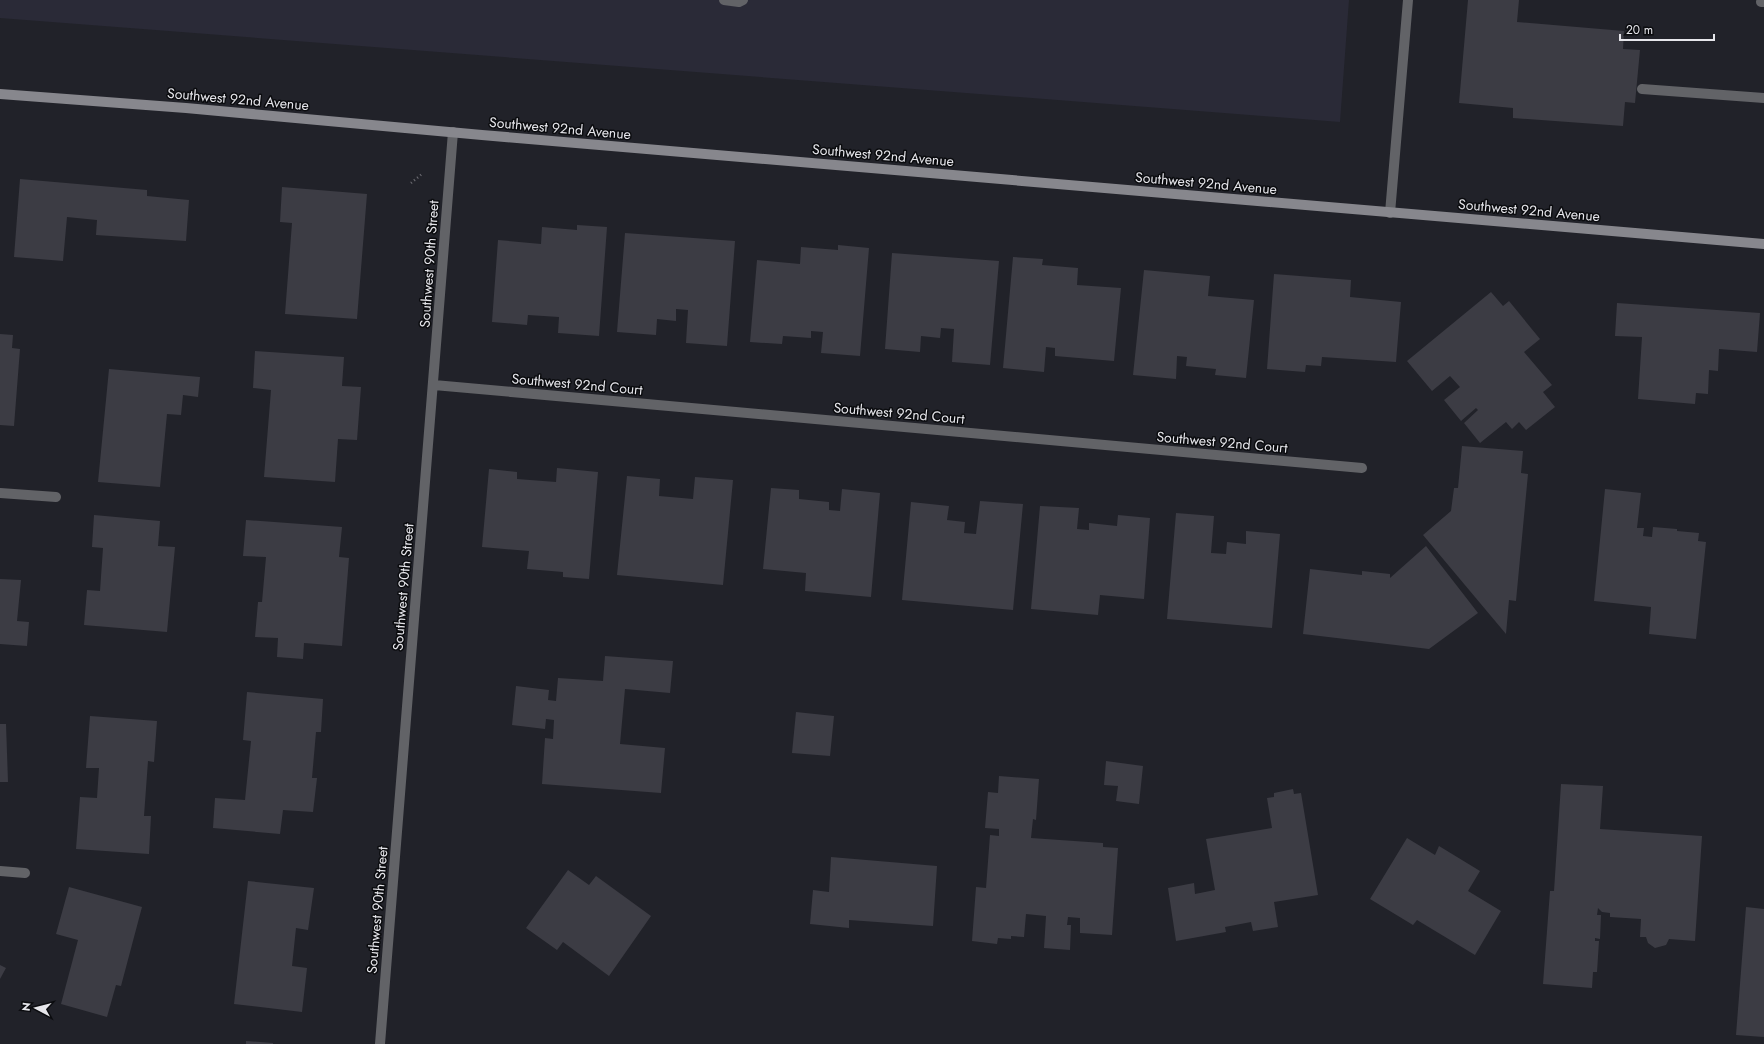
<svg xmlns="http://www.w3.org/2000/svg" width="1764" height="1044" font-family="Jost,sans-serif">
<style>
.built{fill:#2a2a37}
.building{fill:#3c3c44}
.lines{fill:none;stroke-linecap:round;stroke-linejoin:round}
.path{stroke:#6e6e74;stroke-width:2.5;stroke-dasharray:1 3;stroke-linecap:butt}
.lane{stroke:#626367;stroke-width:10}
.street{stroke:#626367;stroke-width:10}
.secondary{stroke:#87878d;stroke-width:10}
.labels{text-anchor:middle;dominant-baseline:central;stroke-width:3;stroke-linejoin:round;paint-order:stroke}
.street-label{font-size:14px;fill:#e6e6eb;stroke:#0b0c0f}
</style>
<rect width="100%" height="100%" fill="#212229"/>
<path class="built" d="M0 0H1349L1340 122 0 18Z"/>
<path class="building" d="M1468 0H1519L1517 22 1624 31 1623 49 1640 50 1635 103 1625 102 1623 126 1513 118V108L1459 103Z
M20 179 147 190V196L189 200 186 241 96 235 97 220 67 217 63 261 14 257Z
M282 187 367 194 357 319 285 314 292 223 280 222Z
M577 225 607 227 599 336 558 333 559 317 528 315 527 325 492 322 498 240 541 244 542 227 577 230Z
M625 233 735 241 727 346 686 343 688 310 676 309V321L657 319 656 335 617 332Z
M838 245 869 248 860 356 821 353 823 332 811 331V338L783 336 782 344 750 342 757 260 800 264 801 247 838 250Z
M892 253 999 261 990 365 952 362 954 329 941 328 940 338 921 336 920 352 885 349Z
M1013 257 1043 259 1042 265 1078 268 1077 285 1121 288 1114 361 1055 356V348L1046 347 1044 372 1003 368Z
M1144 270 1210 276 1208 296 1254 300 1246 378 1215 375 1216 369 1186 366 1187 357 1177 356 1176 379 1133 375Z
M1274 274 1351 280 1350 297 1401 302 1396 362 1322 357 1321 366 1306 365 1305 372 1267 369Z
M1491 292 1503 306 1509 301 1540 339 1524 352 1552 385 1543 392 1555 407 1526 430 1519 422 1512 429 1506 422 1480 443 1464 423 1478 410 1476 408 1461 421 1444 400 1460 387 1450 376 1432 391 1407 361Z
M1617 303 1760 313 1757 352 1719 349 1718 371 1709 370 1708 394 1696 393 1695 404 1638 399 1642 337 1615 336Z
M0 334 13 335 12 348 20 349 14 426 0 425Z
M255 351 344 357 342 386 361 387 357 440 338 439 335 482 264 477 271 390 253 388Z
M109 369 200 377 198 397 183 395 181 415 167 414 160 487 98 482Z
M1462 446 1523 451 1521 473 1528 474 1516 601 1509 600 1506 634 1423 535 1451 511 1454 488H1458Z
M557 468 598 472 589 579 563 577V572L527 569 529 551 482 547 489 469 517 472V479L556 482Z
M627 476 660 479 659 496 693 499 695 477 733 480 723 585 617 575Z
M771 488 799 490V499L829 502V510L840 511 842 489 880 493 871 597 805 591 806 573 763 569Z
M1605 489 1641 493 1637 528H1644L1643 536 1652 537 1653 527 1677 529V531L1699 533 1698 541 1706 542 1696 639 1649 634 1651 607 1594 601Z
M980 501 1023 504 1013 610 902 600 911 502 949 506 947 520 965 522 964 533 976 534Z
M1040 506 1079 508 1077 529 1089 530V523L1117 526 1118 515 1150 518 1144 599 1100 595 1098 615 1031 609Z
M1176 513 1214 516 1211 553 1226 554 1227 542 1246 544V531L1280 534 1272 628 1167 619Z
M94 515 160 521 158 546 175 547 167 632 84 625 87 590 100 591 103 548 92 547Z
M246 520 342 527 339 557 349 558 342 646 304 643 303 659 277 657 278 638 255 637 258 602H262L266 557 243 556Z
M1426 546 1478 613 1429 649 1303 634 1310 569 1362 575V571L1390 574V578Z
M0 579 21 580 17 621 29 622 27 646 0 644Z
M605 656 673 661 670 693 625 689 620 744 665 748 661 793 542 784 545 738 553 739 554 720 546 719 545 729 512 725 516 686 549 690 548 700 556 701 558 678 603 681Z
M247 692 323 699 321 732H316L312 778H317L313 812 283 810 280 834 213 828 215 798 245 800 251 741 243 740Z
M796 712 834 716 830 756 792 753Z
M90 716 157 721 154 762 148 761 144 816H151L149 854 76 849 80 797 97 798 99 768H86Z
M0 724H6L8 782H0Z
M1106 761 1143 766 1139 804 1116 801 1118 786 1104 785Z
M999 776 1039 779 1036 820 1033 819 1031 838 1103 843V847L1118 848 1112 935 1080 933V918L1068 917 1067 925H1071L1070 950 1044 948 1046 916 1026 914 1024 937 1011 936V939L998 938 997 944 972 941 976 887 986 888 990 835 999 836V829L985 828 988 792 998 793Z
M1561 784 1603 786 1600 829 1702 836 1695 941 1669 939 1666 945 1655 948 1648 943 1646 937H1640L1641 919 1610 917V913L1602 912 1598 908 1597 915H1601L1600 939 1595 938V941H1599L1597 972H1593L1592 988 1543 984 1550 891H1554Z
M1293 789 1294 794 1301 793 1318 895 1274 902 1278 927 1253 931 1251 922 1225 927 1226 932 1176 941 1168 888 1194 883 1195 894 1215 890 1206 839 1272 828 1267 798 1274 797V793Z
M1407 838 1435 855 1439 846 1480 871 1468 891 1501 911 1475 955 1417 920 1413 925 1370 899Z
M831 857 937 866 933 926 849 920V928L810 924 813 890 829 892Z
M568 870 589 885 596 876 651 916 609 976 563 942 557 950 526 928Z
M248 881 314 888 308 930 296 928 292 966 307 968 302 1012 234 1004Z
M69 887 142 907 121 986 116 985 107 1017 61 1004 78 940 56 934Z
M1746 907 1764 909V1037L1736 1035Z
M0 965 6 968 0 979Z
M246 1041 273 1043V1044H246Z"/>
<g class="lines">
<path class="path" d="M411 183 422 174"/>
<path class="lane" d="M724 0 739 2 743 0"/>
<path class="street" d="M1761 2H1764
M1642 89 1764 98
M1390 213 1408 0
M434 385 1362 468
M0 493 56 497
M0 871 25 873
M380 1044 453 132"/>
<path class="secondary" d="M0 94 186 108 482 135 1764 244"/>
</g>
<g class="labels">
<g class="street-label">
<text transform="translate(238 99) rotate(5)">Southwest 92nd Avenue</text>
<text transform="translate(560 128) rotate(5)">Southwest 92nd Avenue</text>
<text transform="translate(883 155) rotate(5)">Southwest 92nd Avenue</text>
<text transform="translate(1206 183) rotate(5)">Southwest 92nd Avenue</text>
<text transform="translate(1529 210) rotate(5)">Southwest 92nd Avenue</text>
<text transform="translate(429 264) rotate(-86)">Southwest 90th Street</text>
<text transform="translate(577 384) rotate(5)">Southwest 92nd Court</text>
<text transform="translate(899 413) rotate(5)">Southwest 92nd Court</text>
<text transform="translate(1222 442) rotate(5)">Southwest 92nd Court</text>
<text transform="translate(403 587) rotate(-85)">Southwest 90th Street</text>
<text transform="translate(377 910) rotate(-85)">Southwest 90th Street</text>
</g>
</g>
<g transform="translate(36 1008) rotate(277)" stroke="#0b0c0f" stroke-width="3" paint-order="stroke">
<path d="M0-3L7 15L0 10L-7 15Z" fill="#e6e6eb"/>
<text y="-6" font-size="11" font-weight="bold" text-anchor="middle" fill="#e6e6eb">N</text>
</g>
<path d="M1620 34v6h94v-6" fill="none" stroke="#e6e6eb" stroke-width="2"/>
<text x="1626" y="34" font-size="12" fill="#e6e6eb" stroke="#0b0c0f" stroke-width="3" paint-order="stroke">20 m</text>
</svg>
